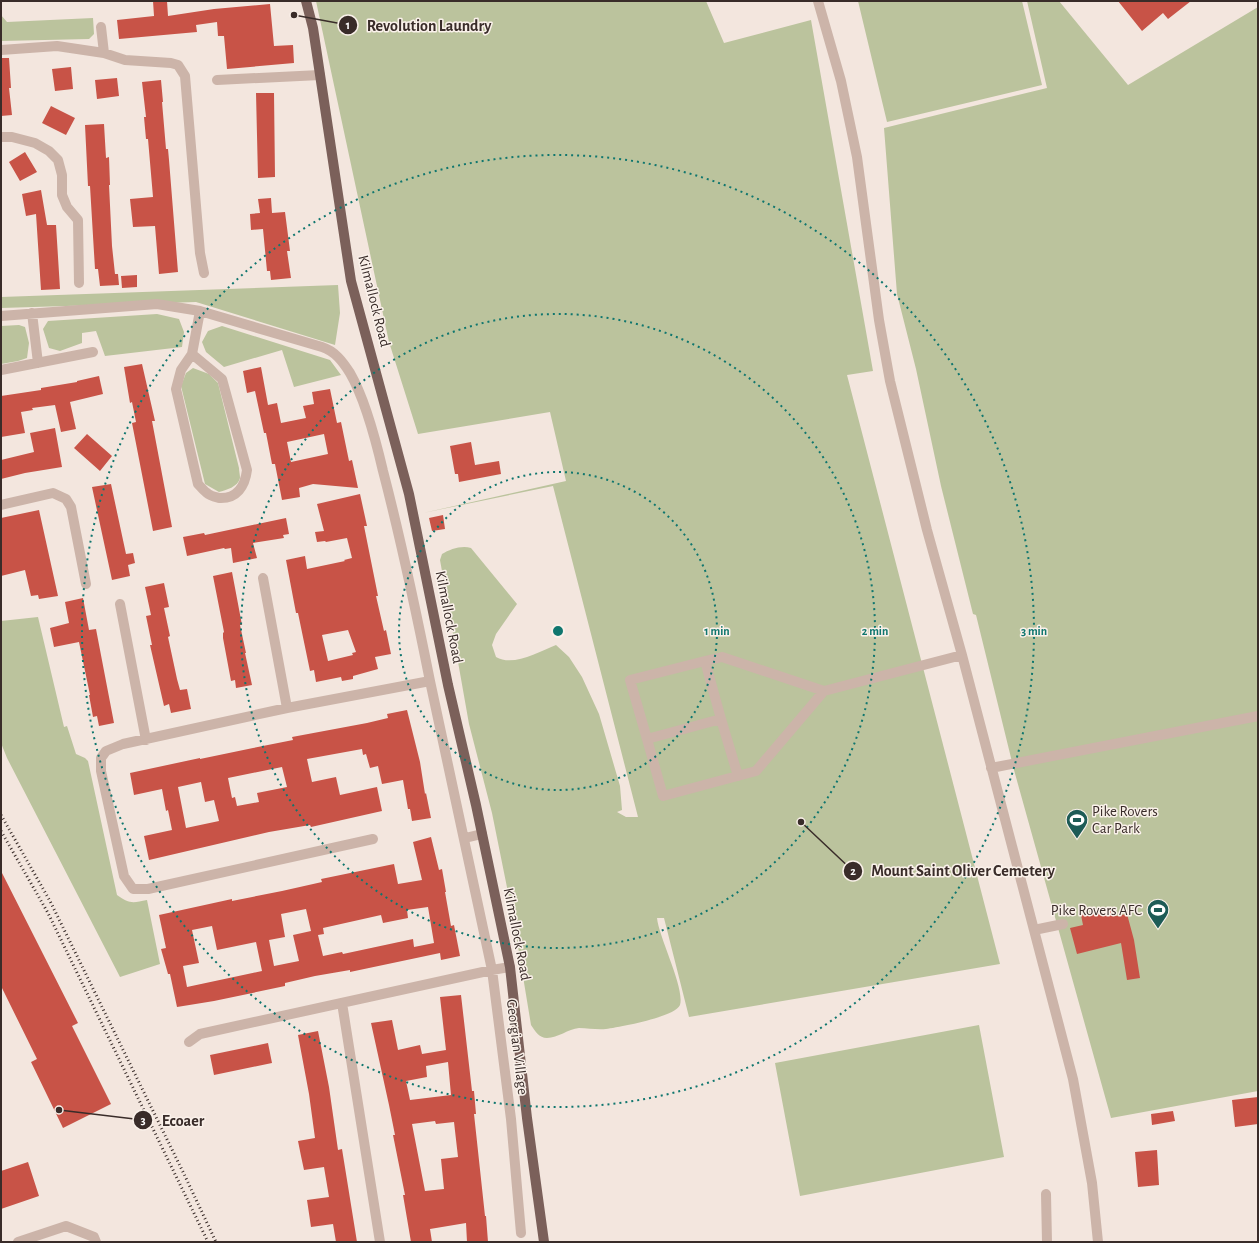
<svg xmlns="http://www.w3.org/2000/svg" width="1259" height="1243" font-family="'Alegreya Sans',sans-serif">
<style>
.green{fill:#bbc39d}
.building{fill:#c85347;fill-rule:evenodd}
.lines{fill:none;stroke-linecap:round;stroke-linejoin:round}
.minor{stroke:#ccb4a9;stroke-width:10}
.major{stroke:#7b605a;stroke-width:10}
.rail{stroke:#392c29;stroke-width:3;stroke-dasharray:1 3;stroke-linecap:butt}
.ring{fill:none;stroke:#0f766e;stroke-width:2;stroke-dasharray:2 4}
.labels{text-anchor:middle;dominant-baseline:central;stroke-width:3;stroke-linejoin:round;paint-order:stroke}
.street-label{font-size:15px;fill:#392c29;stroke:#faf1ea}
.poi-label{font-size:15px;fill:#392c29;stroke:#faf1ea;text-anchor:start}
.centre{fill:#0f766e;stroke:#faf1ea;stroke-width:2}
.ring-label{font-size:12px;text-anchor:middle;font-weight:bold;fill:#0f766e;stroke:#faf1ea;stroke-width:3;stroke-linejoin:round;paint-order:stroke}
.leader{fill:none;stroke:#392c29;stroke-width:1.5}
.callout-dot{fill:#392c29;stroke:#faf1ea;stroke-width:1.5}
.mark-label{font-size:12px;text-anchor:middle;font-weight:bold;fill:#fff}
.callout-label{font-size:16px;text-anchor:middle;font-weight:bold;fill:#392c29;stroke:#faf1ea;stroke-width:3;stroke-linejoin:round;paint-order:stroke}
</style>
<rect width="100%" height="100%" fill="#f3e6de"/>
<path class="green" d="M316 1H706L724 43 811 20 873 371 847 375 1000 964 689 1017 664 918H657C659 938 685 988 680 1005 675 1017 620 1027 606 1029 597 1030 588 1028 579 1028 568 1029 558 1038 547 1038 539 1038 535 1031 531 1025L514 922 492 813 469 724 440 560 442 554C450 549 462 545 471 548L517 604 496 634 492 645 496 657C513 667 538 652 556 645L569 657 582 677 599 714 620 786 622 810 617 812 626 817H638L553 486 423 513 566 481 550 412 418 434 389 342Z
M858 1H1022L1042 85 887 122Z
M1027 1H1059L1128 85 1258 7V1091L1111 1118 1014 770 976 615 973 614 941 486 916 369 897 294 884 128 1047 88Z
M1 15 7 22 93 18 94 34 89 39 1 41Z
M338 285 340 313 335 345 196 302 1 308V297Z
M157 314 179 319 184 332 182 347 105 356 96 331 82 333V343L60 351 49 348 43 329 48 321Z
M19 325 25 327 29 343 27 358 18 361 1 364V326Z
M222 326 330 360 341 375 294 387 282 350 224 367 206 352 202 342 208 331Z
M193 368 209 374 218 383 239 468C239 471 240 475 240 478 238 487 226 490 219 492L205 484 181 386 186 373Z
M38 617 64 727 67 726 76 754 85 758 88 761 117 895C129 904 133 903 147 900L160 964 120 977 7 758 1 743V621Z
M979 1025 1004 1157 800 1196 775 1063Z"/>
<path class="building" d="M153 1H167L168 16 214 9 270 4 274 46 293 45 294 63 227 69 224 36H218L217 22 196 25 197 32 119 39 117 20 154 16Z
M1118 1H1191L1168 19 1163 13 1142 31Z
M1 58H9L11 88H9L12 115 1 116Z
M71 67 73 89 55 91 52 69Z
M117 78 119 96 97 99 95 80Z
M161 80 163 102H162L166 149H168L169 160 178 272 159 274 155 226 133 227 130 199 153 197 148 139H146L144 117H146L142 82Z
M256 93H274L275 177 258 178Z
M51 106 75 118 66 135 42 123Z
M104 124 106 158 109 157 110 185H109L112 246 115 274H118L119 285 100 286 98 269H95L90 186H88L85 125Z
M25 152 37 172 20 181 9 162Z
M41 190 47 225H56L60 289 41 290 36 214 26 216 22 194Z
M271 198 272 213 285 212 290 251H287L291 278 271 280 270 271H267L263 229 251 230 250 214 260 213 258 199Z
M137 275V287L122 288 121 276Z
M142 364 155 421H152L172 527 153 531 132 423 136 422 132 402 130 403 124 367Z
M261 367 268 405 277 403 281 423 306 418 303 406 314 404 312 392 330 389 337 423 341 422 349 461 352 460 358 488 313 484 299 488 300 497 282 500 275 464H272L266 433H264L255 391 247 393 243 371ZM324 434 328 454 291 462 287 442Z
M99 376 103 394 70 402 76 429 61 432 55 405 32 408 33 410 21 412 25 433 1 437V396L41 390V388L77 382V381Z
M55 428 62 467 25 473 1 479V460L34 452 30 433Z
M87 434 112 456 100 471 74 448Z
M471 442 475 465 499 461 501 474 459 482 458 474H455L450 446Z
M111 484 126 554 133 553 135 563 128 565 130 576 112 580 92 487Z
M360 494 367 526H364L378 596H376L384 631 386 630 391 654 375 657 378 669 353 676V679L342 681 341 677 316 682 314 670 310 671 298 613H296L286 560 305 556 307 569 345 561 344 560 352 558 347 538 326 542 325 541 317 542 315 532 324 531 317 504ZM348 630 356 652 352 653 353 655 328 661 322 635Z
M39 510 58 596 39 599 38 595 31 596 25 570 1 576V518Z
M443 515 445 529 432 531 429 518Z
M286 518 289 534 283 535 284 538 253 543 257 558 233 563 231 548 225 549 224 548 187 556 183 537 204 533 205 535Z
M232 572 242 625H240L246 653H245L252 685 236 688 235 680 231 681 223 638V633L224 632 213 576Z
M164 583 169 607 164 608 170 636 168 637 177 679 180 690 187 689 191 709 171 713 169 704 164 706 150 645H152L146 616 151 615 145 587Z
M83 598 89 630 96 629 114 723 99 726 97 716 93 717 89 695H90L79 642 54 647 50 628 69 623 65 602Z
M407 710 420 762 425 794 426 793 431 818 412 821 410 809H408L403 780 382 784 378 766 370 768 366 754 363 755 362 749 307 759 312 782 336 777 340 795 377 787 382 811 311 827 310 825 269 832 149 860 144 836 172 830 168 810 166 811 162 789 134 795 130 773 200 758V759L253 748 293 740 292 737 367 723 388 718 387 714ZM282 767 287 787 257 793 259 802 237 806 235 797 232 798 228 778ZM201 782 205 802 214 800 219 821 186 828 178 787Z
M431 837 439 870 442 869 446 892H445L451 926 454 925 460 956 441 960 440 953 350 972V970L315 976 285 983V986L214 1001 177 1007 170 974H168L161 949 166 948 159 915 232 899V901L282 891 322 882 321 879 394 864 398 884 422 880 413 842ZM428 907 434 943 414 947 413 939 343 954 342 952 323 956 318 935 324 934 323 928 381 915 383 923 408 918 407 910ZM306 909 311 931 293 935 299 961 274 966 269 940 285 937 281 914ZM212 926 217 950 256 942 262 971 187 987 183 966 199 963 192 930Z
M1 871 78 1023 72 1026 111 1104 63 1128 31 1062 37 1059 1 986Z
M1114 907 1116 916 1127 914 1134 940 1140 978 1127 980 1121 943 1077 954 1070 928 1083 925 1081 915Z
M461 995 472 1091H474L476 1114H474L485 1216H486L488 1242H467L466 1223 430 1229 432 1242H411L403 1195H405L393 1135H395L389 1105 371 1023 392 1020 398 1050 420 1045 422 1054 446 1050 440 997ZM448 1062 451 1095 410 1100 406 1081 427 1077 426 1066ZM435 1121 436 1124 454 1122 458 1157 441 1159 444 1189 425 1191 412 1124Z
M318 1031 329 1087 338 1150 342 1149 357 1242H336L333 1224 311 1227 307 1200 329 1197 324 1167 304 1170 301 1156 298 1141 315 1138 309 1094 298 1035Z
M268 1043 272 1063 214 1075 210 1055Z
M1258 1097V1124L1235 1127 1232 1100Z
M1173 1111 1175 1121 1152 1125 1151 1114Z
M1157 1150 1159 1185 1138 1187 1135 1152Z
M28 1162 39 1196 1 1209V1171Z"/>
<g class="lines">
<path class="minor" d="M818 1 841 81 857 157 879 320 890 381 927 530 962 655 1073 1079 1092 1183 1098 1242
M101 27 104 53
M1 50 57 46 104 53 125 60 171 63 178 65 185 76 200 253 204 273
M217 80 320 75
M1 137H12L35 143 49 151 58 160 62 175V195L67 207 78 220 79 283
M32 313 38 363
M1 316 157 304 200 311 322 347C335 351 343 362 350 373 365 399 376 441 383 471 401 540 416 611 430 681
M192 354 222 379 247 470C245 486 237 499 219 498 215 497 210 496 207 493 204 491 201 487 198 484L176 389 181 370 192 354 200 311
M1 370 93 352
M1 505 53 493 66 499 71 507 86 584
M263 578 287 708
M120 604 146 740
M705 661 722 657 824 691 962 655
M647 739 630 680 705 661 721 719
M991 768 1258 716
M738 776 721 719 647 739 663 796 756 771 824 691
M465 838 482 834
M373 839 148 889H133L124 876 101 771V758L106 751 123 744 287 708 430 681 492 970 511 1119 521 1233
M1034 930 1063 924
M342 1003 380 1242
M189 1042 200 1034 492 970 510 967
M1046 1194 1047 1242
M18 1242 66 1226 94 1237 96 1242"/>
<path class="major" d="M306 1 313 28 351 281 409 494 448 685 476 805 510 967 527 1118 544 1242"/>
<path class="rail" d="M1 815 50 901 184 1174 216 1242
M1 831 48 913 208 1242"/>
</g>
<g class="ring">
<circle cx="558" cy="631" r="159"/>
<circle cx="558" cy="631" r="317"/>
<circle cx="558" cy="631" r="476"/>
</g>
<defs>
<g id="stadium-pin" transform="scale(1.15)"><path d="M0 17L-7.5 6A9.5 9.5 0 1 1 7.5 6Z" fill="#1d5b56" stroke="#faf1ea"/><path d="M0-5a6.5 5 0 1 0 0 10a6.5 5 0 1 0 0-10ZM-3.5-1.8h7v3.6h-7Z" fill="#fff"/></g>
</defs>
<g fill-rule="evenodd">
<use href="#stadium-pin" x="1077" y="820"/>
<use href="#stadium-pin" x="1158" y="910"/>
</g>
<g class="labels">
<g class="street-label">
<text transform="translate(374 301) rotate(76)">Kilmallock Road</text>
<text transform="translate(449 617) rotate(79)">Kilmallock Road</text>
<text transform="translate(517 934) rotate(79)">Kilmallock Road</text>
<text transform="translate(517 1047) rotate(83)">Georgian Village</text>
</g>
<g class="poi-label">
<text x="1092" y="811">Pike Rovers<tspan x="1092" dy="17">Car Park</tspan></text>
<text x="1142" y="910" text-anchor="end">Pike Rovers AFC</text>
</g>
</g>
<circle cx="558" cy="631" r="6" class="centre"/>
<g class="ring-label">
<text x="717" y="635">1 min</text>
<text x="875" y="635">2 min</text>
<text x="1034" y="635">3 min</text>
</g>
<path class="leader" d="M294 15L348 25M801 822L853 871M59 1110L143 1120"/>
<g class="callout-dot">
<circle cx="294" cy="15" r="4"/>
<circle cx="801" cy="822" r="4"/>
<circle cx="59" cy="1110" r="4"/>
<circle cx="348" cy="25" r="10"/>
<circle cx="853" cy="871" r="10"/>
<circle cx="143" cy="1120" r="10"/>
</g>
<g class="mark-label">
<text x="348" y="29">1</text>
<text x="853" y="875">2</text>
<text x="143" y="1124">3</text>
</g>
<g class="callout-label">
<text x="429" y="31">Revolution Laundry</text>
<text x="963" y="876">Mount Saint Oliver Cemetery</text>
<text x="183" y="1126">Ecoaer</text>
</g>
<rect width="1259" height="1243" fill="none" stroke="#392c29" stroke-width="4"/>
</svg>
